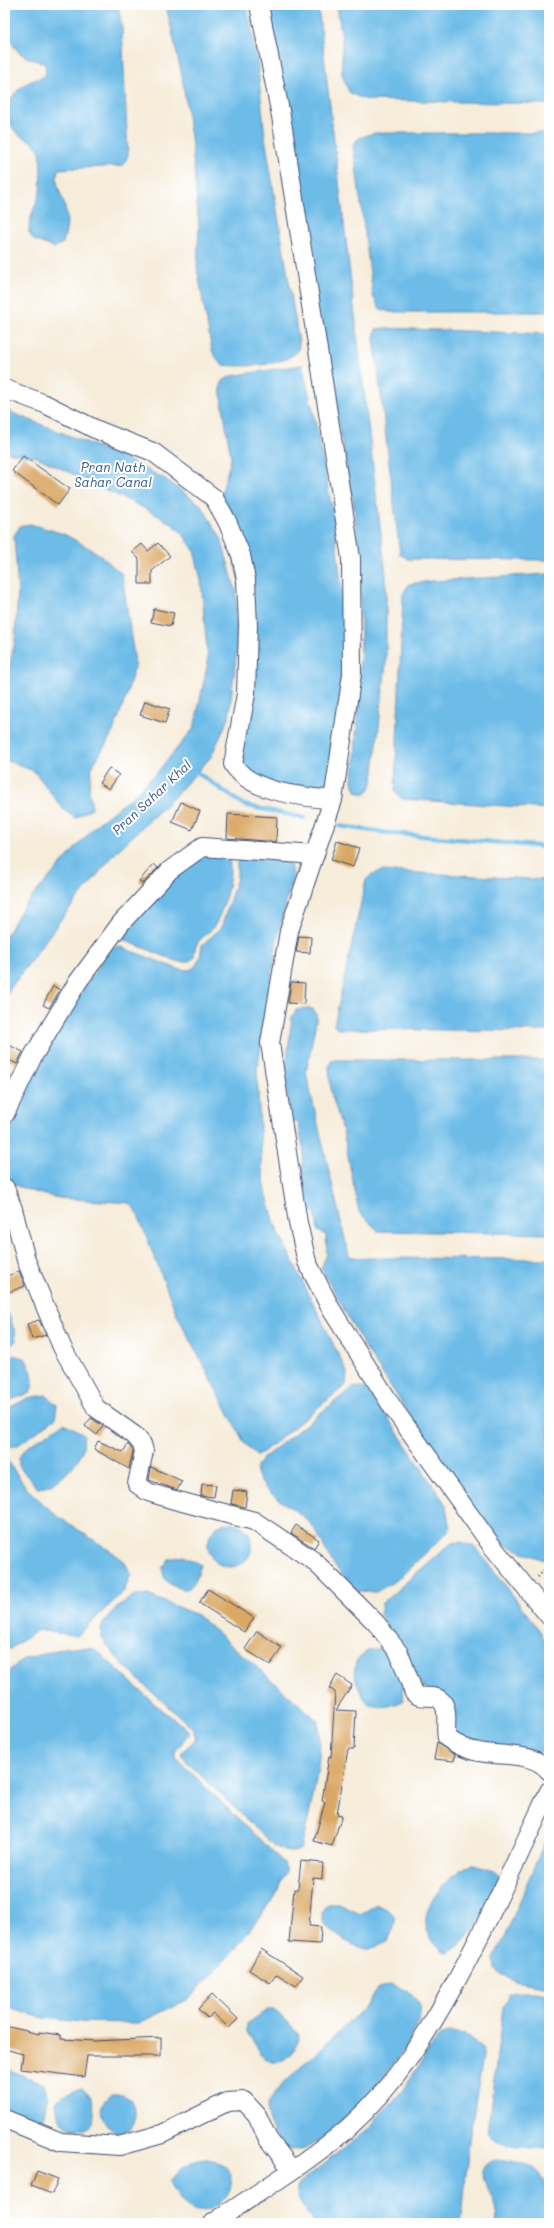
<svg xmlns="http://www.w3.org/2000/svg" width="554" height="2228" font-family="Mali,sans-serif">
<style>
.water{fill:#6dbce8;stroke:#4476a3}
.lines{fill:none;stroke-linecap:round;stroke-linejoin:round}
.stream{stroke:#6dbce8;stroke-width:4.5}
.building{fill:#daa865}
.minor-casing{stroke:#3c4b71;stroke-width:20}
.path{stroke:#3c4b71;stroke-width:2.5;stroke-dasharray:1 3;stroke-linecap:butt}
.minor{stroke:#fff;stroke-width:18}
.labels{text-anchor:middle;dominant-baseline:central;stroke-width:4;stroke-linejoin:round;paint-order:stroke}
.water-label{font-size:13px;font-style:italic;fill:#345987;stroke:#fff}
</style>
<rect width="100%" height="100%" fill="#fff"/>
<filter id="ink" filterUnits="userSpaceOnUse"><feTurbulence type="fractalNoise" baseFrequency=".025" numOctaves="2"/><feDisplacementMap in="SourceGraphic" scale="8" xChannelSelector="R" yChannelSelector="G"/><feConvolveMatrix kernelMatrix="1 2 1 2 8 2 1 2 1" color-interpolation-filters="sRGB"/></filter>
<filter id="wash" filterUnits="userSpaceOnUse"><feTurbulence type="fractalNoise" baseFrequency=".012" numOctaves="4" result="noise"/><feDisplacementMap in="SourceGraphic" scale="16" xChannelSelector="R" yChannelSelector="G"/><feGaussianBlur stdDeviation="0.9" result="paint"/><feColorMatrix in="noise" values="0 0 0 0 0 0 0 0 0 0 0 0 0 0 0 0 0 1.4 0 .05"/><feComposite in="paint" operator="in"/></filter>
<g filter="url(#wash)">
<rect width="100%" height="100%" fill="#f6ecda"/>
<path class="water" d="M7 5H118L122 28 128 155 123 166 58 169C54 187 63 195 66 212 68 223 66 232 63 243L54 248 34 240 29 233C29 213 36 208 40 192 41 186 41 157 40 152 32 133 10 143 9 111 9 97 19 86 32 81 35 79 40 79 43 77 47 74 46 67 44 63 6 53 10 40 7 5Z
M166 5H247L257 59 265 137 299 343 298 351C281 367 244 367 222 365L212 351 197 268 199 227 192 145 182 76Z
M269 5H318L319 14 386 576V663L373 780 370 789 364 794 357 792 352 781 355 759 361 645 360 567 354 507 299 207 283 85Z
M337 5H549V104L368 100 356 96 349 92 342 74V39Z
M375 133H549V312H389L379 308 373 296 353 144 359 138Z
M384 328 549 334V560L408 559 400 554 374 338 376 329Z
M302 365 315 419 333 514 345 616 338 734 326 790C294 797 265 781 239 766L254 653 221 496 231 458 220 388 223 381 231 376Z
M5 410 118 455 165 479 201 505 221 538 236 592 237 648 229 717 211 757 172 799 116 852 62 918 10 989 5 1000V937L24 906 97 824 132 797 159 770 194 728 208 662 201 580 194 550 182 533 171 523 144 508 37 457 5 452Z
M30 524 64 534 96 552 122 574 135 664 126 697 113 732 92 767 89 789 92 808 75 818 64 810 34 771 5 760V687L15 641 18 591 14 536 20 526Z
M549 574V809L402 799 395 791 403 594 409 584 432 581Z
M211 853 223 854 229 860C233 875 224 908 216 923 208 938 194 936 194 958L187 962H179L124 940V935L128 928C153 898 172 865 211 853Z
M241 857 289 862 293 875 278 935 257 1071 262 1170 267 1196 276 1227 347 1372 346 1385 263 1452 256 1455 245 1444 177 1315 136 1210 129 1203 59 1198 37 1193 12 1184 5 1172V1143L28 1078 101 962 109 951 118 946 178 969 189 970 195 967 200 958 202 945 221 928 237 878V862Z
M382 871 549 880V1031L338 1029 334 1026 336 1016 366 880 372 874Z
M307 1008 313 1009 317 1016 306 1073 349 1256 360 1258 549 1259V1562L502 1544 451 1478 363 1344 321 1268 327 1254 326 1235 318 1231 315 1213 304 1207 300 1192 304 1152 298 1122 290 1120 285 1076 292 1017 296 1010Z
M331 1060H549V1234L378 1231 359 1212 343 1131 331 1093 329 1069Z
M5 1305 15 1332 16 1341 5 1350Z
M12 1355 25 1358C32 1371 36 1379 30 1393L5 1402V1356Z
M358 1387 365 1389 373 1396 446 1505 450 1530 398 1579 376 1592 357 1591C348 1580 336 1570 330 1558 322 1545 319 1532 308 1521 291 1504 259 1494 256 1468L262 1459 352 1388Z
M46 1395 57 1405 55 1419 18 1445 5 1448V1410L28 1398Z
M64 1423 84 1434C83 1439 84 1447 82 1452 74 1468 56 1488 37 1488L19 1466V1457L28 1446Z
M5 1457 27 1489 56 1515 115 1554 124 1561 131 1574 124 1591 77 1636 38 1630 5 1652Z
M208 1545a22 22 0 1 1 44 0a22 22 0 1 1-44 0Z
M461 1542 473 1546 479 1551 540 1631 549 1649V1746C531 1764 473 1743 453 1736L427 1688 421 1686 380 1615 382 1603 387 1599 443 1550 452 1543Z
M183 1556 201 1565C198 1573 196 1583 189 1588 184 1592 169 1585 166 1580 164 1578 163 1572 162 1568L169 1559Z
M135 1595H148L197 1615 317 1720C327 1746 308 1820 301 1849 290 1855 283 1851 273 1845L182 1757 181 1753 196 1739 193 1728C176 1713 101 1651 101 1632 101 1617 124 1602 135 1595Z
M67 1647 95 1649 155 1704 187 1729 189 1733 175 1752 176 1758 284 1863 286 1871 274 1898 236 1948 189 1999 138 2023 81 2022 43 2018 5 2007V1815L10 1793 5 1787V1674L24 1659Z
M370 1650C376 1649 383 1648 389 1651 401 1657 405 1689 403 1701 394 1705 380 1710 370 1704 360 1698 352 1673 356 1662 359 1656 364 1653 370 1650Z
M549 1831V1987L515 1981 500 1975 495 1968 494 1958 504 1939Z
M474 1865 495 1871 499 1877C493 1898 468 1948 446 1953 435 1947 424 1931 426 1918 428 1899 454 1867 474 1865Z
M328 1904H339L360 1914 377 1905C401 1913 397 1923 387 1942 381 1944 372 1949 367 1949 351 1947 306 1922 328 1904Z
M391 1985C402 1988 417 1994 420 2006 429 2038 332 2138 304 2149 297 2151 289 2149 283 2147 271 2126 258 2114 275 2092L366 2006 378 1988Z
M516 1992H534L549 1994V2149C530 2147 499 2149 487 2134L503 2008 509 1994Z
M267 2010H274L298 2032C302 2043 288 2060 278 2062 273 2063 269 2061 265 2059L247 2032V2024Z
M447 2032 465 2034 484 2050 469 2140 463 2209 459 2223H314C306 2211 295 2200 297 2185L368 2129 402 2091 438 2037Z
M5 2068 44 2084 48 2099 44 2118 30 2121 5 2112Z
M83 2089 92 2098C93 2106 96 2115 92 2123 85 2135 66 2128 60 2119 57 2115 57 2108 56 2103 63 2092 70 2091 83 2089Z
M110 2095H123L132 2100C137 2113 136 2119 128 2131L117 2133C101 2123 95 2108 110 2095Z
M199 2158C263 2162 218 2228 187 2207 179 2201 175 2190 170 2182L183 2167Z
M497 2159C548 2165 549 2177 544 2223H496C502 2198 463 2168 497 2159Z"/>
<g class="lines">
<path class="stream" d="M192 769 244 805 304 818
M339 826 388 833 549 847"/>
</g>
<g id="blocks">
<path class="building" d="M23 456 70 489 58 505 12 471Z
M158 543 170 556 152 571V584H139V559L132 552 142 544 148 551Z
M154 609 174 613 171 626 151 622Z
M145 701 170 709 165 723 140 715Z
M109 768 119 775 109 789 99 783Z
M181 802 200 811 192 830 172 822Z
M228 814 277 817 276 842 227 838Z
M337 841 359 848 353 867 331 860Z
M154 864 158 868 143 884 139 881Z
M299 936 311 937 310 953 296 952Z
M291 982 305 983 304 1004 288 1003Z
M53 986 60 990 49 1008 43 1005Z
M5 1043 23 1052 17 1064 5 1058Z
M19 1271 25 1286 9 1292 5 1277Z
M39 1320 46 1335 32 1339 27 1324Z
M91 1418 103 1426 97 1435 85 1426Z
M98 1441 123 1452 128 1444 133 1451 129 1469 94 1449Z
M151 1467 182 1481 177 1490 149 1480Z
M202 1484 216 1485 214 1497 201 1496Z
M233 1490 247 1492 245 1507 231 1504Z
M296 1525 319 1540 314 1548 291 1533Z
M208 1589 254 1618 244 1632 199 1603Z
M257 1631 282 1648 270 1665 245 1649Z
M337 1675 352 1685 336 1710 356 1711 354 1749H348L337 1814 342 1815 332 1846 314 1841 325 1802 322 1801 329 1756 331 1757 335 1692 329 1688Z
M437 1743 455 1755 454 1761 434 1759Z
M301 1861 323 1863 322 1879 313 1878 309 1926 321 1927 320 1944 289 1942 294 1889H298Z
M261 1949 303 1976 296 1986 277 1974 270 1983 249 1970Z
M212 1994 238 2019 229 2028 213 2013 208 2018 198 2009Z
M5 2026 39 2034V2032L61 2035V2039L94 2041 161 2038V2056H87L84 2077 21 2069 23 2054 5 2049Z
M37 2171 58 2179 52 2194 31 2186Z"/>
</g>
</g>
<g filter="url(#ink)">
<use href="#blocks" fill-opacity="0" stroke="#3c4b71" stroke-width="1"/>
<g class="lines">
<g class="minor-casing">
<path id="minor" d="M259 5 281 116 351 558 352 674 333 800 289 931 270 1043 298 1223 307 1262 331 1309 393 1408 492 1546 549 1616
M5 389 45 404 95 429 153 452 214 498 227 521 241 555 246 580 248 626 246 694 233 764C250 793 302 796 333 800
M5 1114 33 1056 77 983 121 923 170 870 202 847 315 855
M5 1188 13 1209 26 1260 62 1347 96 1408 134 1435 142 1444 144 1451 137 1484 148 1492 171 1499 254 1521 314 1561 376 1623 399 1653 414 1693C421 1700 432 1694 439 1699 451 1707 444 1726 447 1738 457 1745 467 1750 479 1752 502 1757 533 1751 549 1771
M5 2119 61 2142 119 2146 162 2134 227 2102 244 2101 257 2115 268 2139 292 2170
M213 2223C258 2192 308 2163 349 2127 396 2085 429 2031 459 1976 491 1916 520 1853 549 1791"/>
</g>
<path class="path" d="M538 1577 545 1569 549 1570"/>
<use href="#minor" class="minor"/>
</g>
</g>
<g class="labels">
<g class="water-label">
<text x="113" y="466">Pran Nath<tspan x="113" dy="15">Sahar Canal</tspan></text>
<text transform="translate(151 797) rotate(-43)">Pran Sahar Khal</text>
</g>
</g>
<rect width="554" height="2228" fill="none" stroke="#fff" stroke-width="20"/>
</svg>
